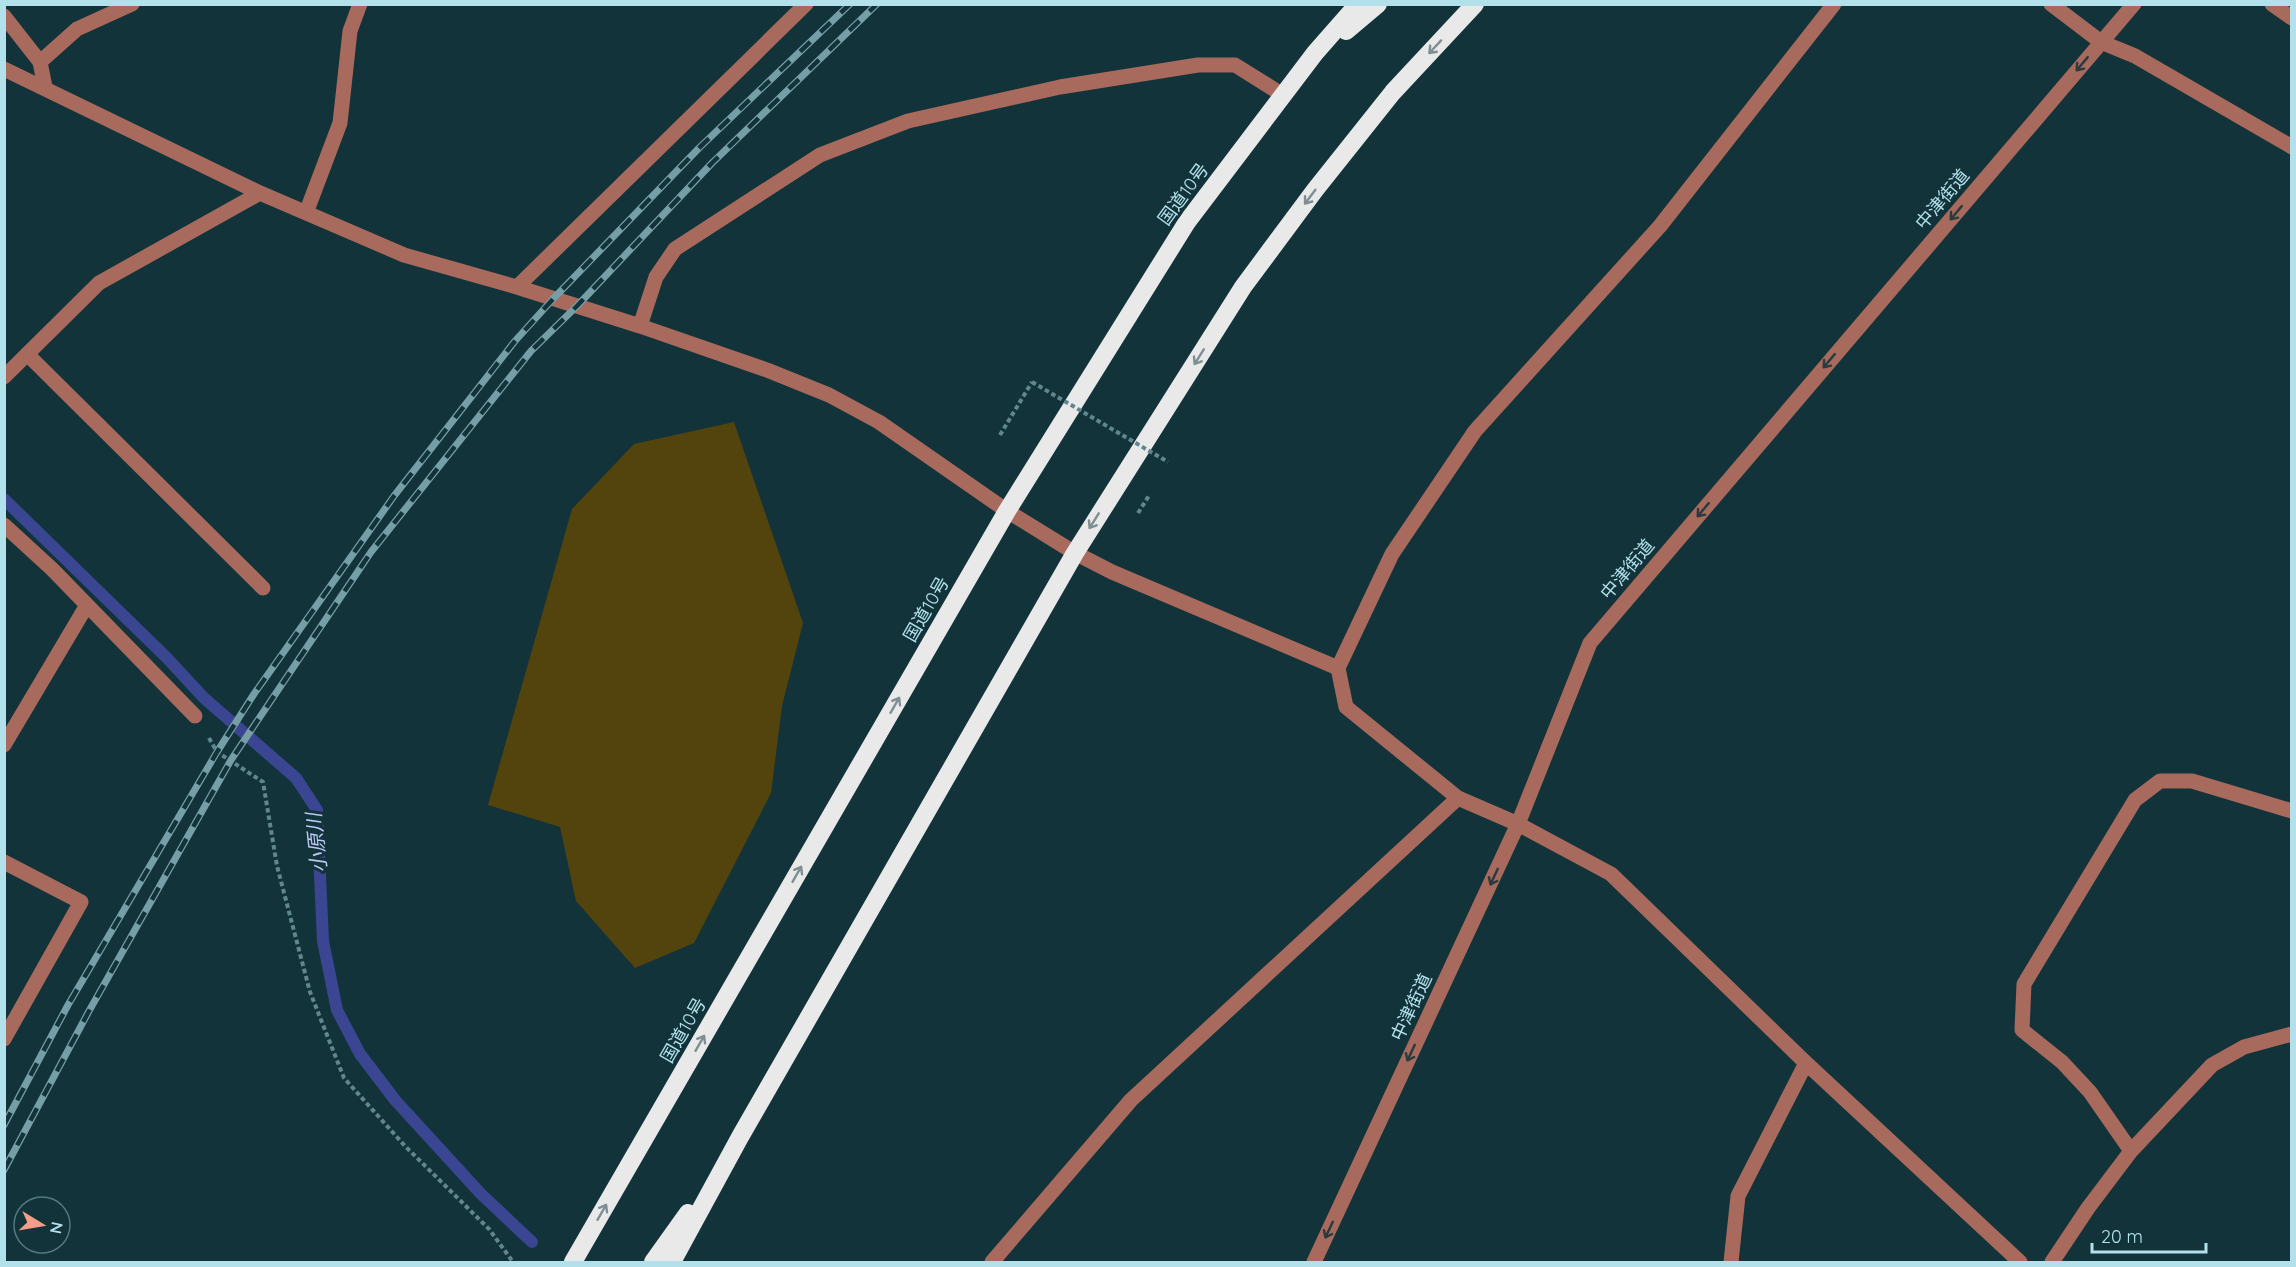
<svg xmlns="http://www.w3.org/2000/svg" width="2296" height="1267" font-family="Quicksand,'Noto Sans JP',sans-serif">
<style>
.green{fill:#53440d}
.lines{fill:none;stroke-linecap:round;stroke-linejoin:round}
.stream{stroke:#3a4691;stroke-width:12}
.path{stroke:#60878f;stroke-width:4;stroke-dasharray:4.5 3;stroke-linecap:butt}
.minor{stroke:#a86a5c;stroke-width:15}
.highway{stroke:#e9e9e9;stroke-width:18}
.rail-casing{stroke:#769ea7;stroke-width:7}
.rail{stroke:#13333a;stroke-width:4.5;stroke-dasharray:14;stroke-linecap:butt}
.path-bridge{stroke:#60878f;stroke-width:4;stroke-dasharray:4.5 3;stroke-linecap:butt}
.oneway{stroke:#7e8e92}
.oneway2{stroke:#293b3f}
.labels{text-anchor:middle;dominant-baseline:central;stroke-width:6;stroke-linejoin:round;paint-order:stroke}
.street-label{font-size:18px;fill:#b3e1eb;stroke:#13333a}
.water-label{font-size:20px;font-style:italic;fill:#bcc8f3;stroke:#13333a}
</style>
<rect width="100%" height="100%" fill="#13333a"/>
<path class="green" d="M734 422 803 623 782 706 771 793 694 943 635 968 576 901 560 827 488 805 572 509 634 444Z"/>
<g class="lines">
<path class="stream" d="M4 499 167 658 204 698 296 778 317 810 323 941 337 1010 360 1054 395 1100 481 1194 532 1242"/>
<path class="path" d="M1000 435 1032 382
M1138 513 1150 494
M209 738 217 752 263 782 277 866 310 992 344 1078 405 1146 489 1229 513 1262"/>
<path class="minor" d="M2051 4 2101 42 2135 56 2292 147
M2272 4 2292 18
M4 16 40 62 45 87
M40 62 77 29 132 4
M4 69 260 193 404 255 517 287 640 326 767 370 829 395 879 422 1007 511 1075 553 1112 572 1338 668 1346 707 1458 798 1518 824 1611 874 1806 1063 2020 1262
M306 213 340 123 350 31 360 4
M517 287 806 4
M640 326 656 277 675 249 820 155 908 121 1060 87 1198 65H1235L1283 95
M27 354 263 588
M4 377 99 283 260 193
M4 525 52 569 195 716
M1338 668 1392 554 1475 431 1660 226 1834 4
M4 745 87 605
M4 862 81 902 4 1039
M2131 1151 2090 1092 2062 1062 2022 1030 2024 984 2135 800 2160 781H2192L2292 811
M992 1262 1131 1100 1458 798
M1314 1262 1518 824 1590 643 2134 4
M1731 1262 1738 1196 1806 1063
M2052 1262 2088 1208 2131 1151 2212 1065 2244 1047 2292 1034"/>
<path class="highway" d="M1346 31 1378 4
M573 1262 1007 511 1187 222 1315 53 1358 4
M653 1262 688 1213
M672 1262 740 1137 1075 553 1243 287 1315 190 1393 92 1475 4"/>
<g class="rail-casing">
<path id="rail" d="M4 1125 68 1005 217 752 254 694 394 496 515 341 553 299 699 148 850 4
M4 1170 89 1011 231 760 371 552 531 351 577 306 712 163 877 4"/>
</g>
<use href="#rail" class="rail"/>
<path class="path-bridge" d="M1032 382 1168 462"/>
</g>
<defs><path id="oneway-shaft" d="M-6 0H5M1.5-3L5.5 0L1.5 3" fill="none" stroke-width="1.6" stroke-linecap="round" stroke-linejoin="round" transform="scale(1.5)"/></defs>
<g class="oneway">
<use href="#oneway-shaft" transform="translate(1435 47) rotate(133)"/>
<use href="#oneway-shaft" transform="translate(1310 197) rotate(127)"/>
<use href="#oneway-shaft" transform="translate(1199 357) rotate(122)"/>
<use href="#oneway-shaft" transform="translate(1094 521) rotate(122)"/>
<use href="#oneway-shaft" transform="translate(895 705) rotate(-60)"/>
<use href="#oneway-shaft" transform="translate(797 874) rotate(-60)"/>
<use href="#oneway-shaft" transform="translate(700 1043) rotate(-60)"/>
<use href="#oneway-shaft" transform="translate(602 1212) rotate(-60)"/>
</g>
<g class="oneway2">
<use href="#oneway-shaft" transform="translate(2082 64) rotate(130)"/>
<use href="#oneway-shaft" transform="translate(1956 213) rotate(130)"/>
<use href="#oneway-shaft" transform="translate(1829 361) rotate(130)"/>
<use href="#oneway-shaft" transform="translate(1703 510) rotate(130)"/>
<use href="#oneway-shaft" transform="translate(1494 877) rotate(115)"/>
<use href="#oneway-shaft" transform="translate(1411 1053) rotate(115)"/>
<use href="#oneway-shaft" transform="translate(1329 1230) rotate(115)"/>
</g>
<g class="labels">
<g class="street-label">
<text transform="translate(1183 194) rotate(-54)">国道10号</text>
<text transform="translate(1942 199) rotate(-50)">中津街道</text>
<text transform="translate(1627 569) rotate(-50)">中津街道</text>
<text transform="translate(926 609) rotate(-60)">国道10号</text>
<text transform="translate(1411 1007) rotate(-65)">中津街道</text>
<text transform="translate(683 1030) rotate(-60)">国道10号</text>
</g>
<g class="water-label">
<text transform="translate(316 843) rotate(-96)">小原川</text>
</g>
</g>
<rect width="2296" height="1267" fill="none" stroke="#b3e1eb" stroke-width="12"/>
<g transform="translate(42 1225) rotate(101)"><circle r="28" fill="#13333a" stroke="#537981" stroke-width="1.5"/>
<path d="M0-4.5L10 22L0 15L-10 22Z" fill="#f49e8a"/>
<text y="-9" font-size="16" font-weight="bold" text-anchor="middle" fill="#b3e1eb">N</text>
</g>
<path d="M2092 1243v9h114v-9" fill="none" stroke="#b3e1eb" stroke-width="3"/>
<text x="2101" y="1243" font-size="18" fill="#b3e1eb" stroke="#13333a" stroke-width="4.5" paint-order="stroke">20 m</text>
</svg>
